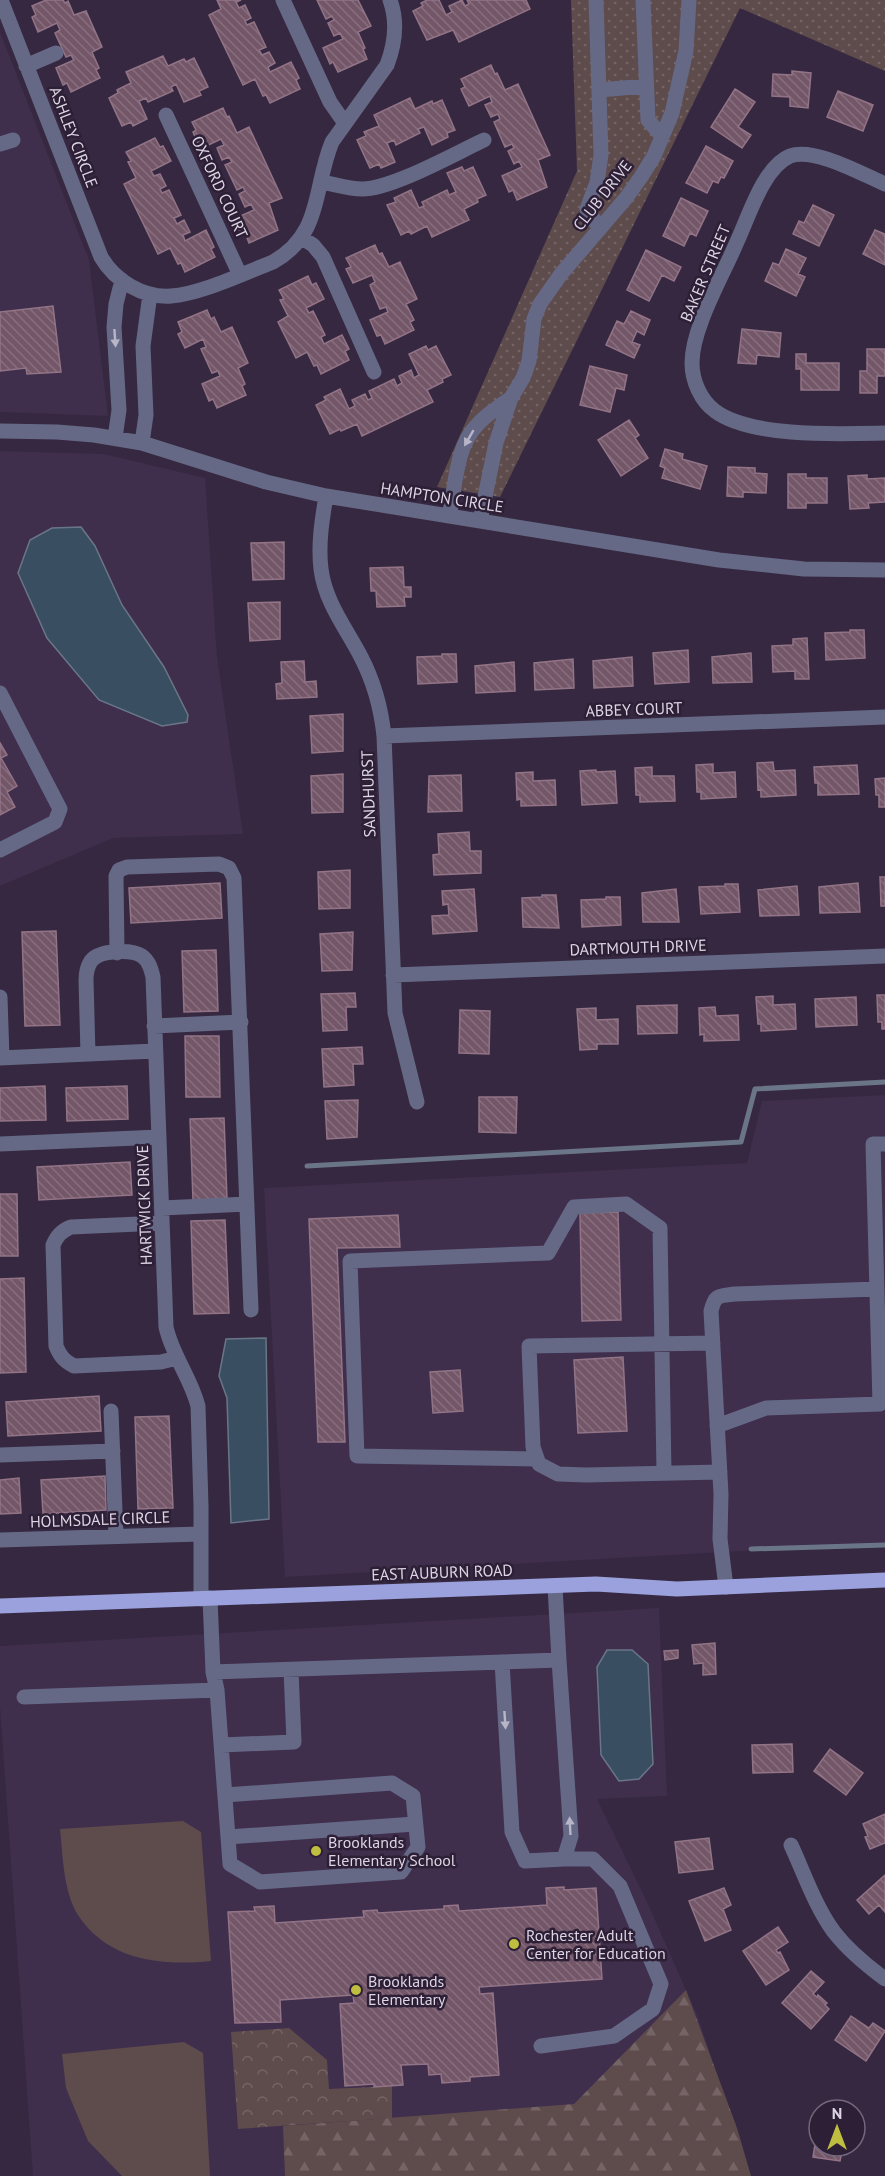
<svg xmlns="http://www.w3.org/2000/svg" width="885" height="2176" font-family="'PT Sans',sans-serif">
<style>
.built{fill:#3f2e4c}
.grass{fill:url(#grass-dots)}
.forest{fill:url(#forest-firs)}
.park{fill:url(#park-crowns)}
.pitch{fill:#5e4b4c}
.water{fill:#394e61;stroke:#6a7688;stroke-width:1.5}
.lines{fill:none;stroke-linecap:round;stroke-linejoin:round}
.stream{stroke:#6a7688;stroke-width:5}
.building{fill:url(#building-back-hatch);stroke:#927486;stroke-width:1.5}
.minor{stroke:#656986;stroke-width:15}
.major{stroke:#9aa1dd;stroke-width:15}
.oneway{fill:#b9b5c8}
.poi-dot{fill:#c0be40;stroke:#2c1f36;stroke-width:2}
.labels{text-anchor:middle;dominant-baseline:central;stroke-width:5;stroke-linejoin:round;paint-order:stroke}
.street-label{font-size:16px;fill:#ddd5e4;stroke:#2c1f36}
.poi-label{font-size:16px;fill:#ddd5e4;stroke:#2c1f36;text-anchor:start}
</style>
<defs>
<pattern id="grass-dots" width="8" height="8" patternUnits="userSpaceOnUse" patternTransform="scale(1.5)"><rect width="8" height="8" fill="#5e4b4c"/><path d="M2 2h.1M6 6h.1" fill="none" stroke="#756466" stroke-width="1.8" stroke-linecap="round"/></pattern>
<pattern id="forest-firs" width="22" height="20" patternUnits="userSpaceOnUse" patternTransform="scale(1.5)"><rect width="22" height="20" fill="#5e4b4c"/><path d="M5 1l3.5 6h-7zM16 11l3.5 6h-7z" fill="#756466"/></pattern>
<pattern id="park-crowns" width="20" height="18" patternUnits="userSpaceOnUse" patternTransform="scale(1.5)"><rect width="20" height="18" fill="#5e4b4c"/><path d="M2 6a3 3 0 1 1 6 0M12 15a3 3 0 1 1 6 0" fill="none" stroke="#756466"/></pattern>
<pattern id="building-back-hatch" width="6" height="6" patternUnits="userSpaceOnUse" patternTransform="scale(1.5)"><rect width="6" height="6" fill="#735768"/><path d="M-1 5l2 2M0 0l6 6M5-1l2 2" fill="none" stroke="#866e7d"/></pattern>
</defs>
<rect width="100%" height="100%" fill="#362840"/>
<path class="built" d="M0 32 89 260 108 416 0 412Z
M0 451 104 454 205 478 217 657 243 834 113 838 0 886Z
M885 1095V1543L285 1577 264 1188 747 1163 762 1101Z
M659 1608 667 1796 597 1799 648 1904 698 2017 751 2176H33L0 1707V1646Z"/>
<path class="grass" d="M571 0H885V71L740 8 500 497 437 487 577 171Z"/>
<path class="forest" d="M686 1990 737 2128 751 2176H285L283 2126 574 2104Z"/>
<path class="park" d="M289 2028 327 2060 329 2089 392 2086V2118L238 2129 231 2032Z"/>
<path class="pitch" d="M183 1821 201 1832 211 1961C161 1966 108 1961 78 1915 63 1891 63 1856 60 1829Z
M184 2042 203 2053 210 2176H122L88 2141 66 2088 62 2054Z"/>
<path class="water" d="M81 527 95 546 122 605 164 667 188 715 187 722 162 726 99 700 47 638 18 573 30 540 52 528Z
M266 1338 269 1519 231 1523 227 1398 219 1376 226 1339Z
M607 1650H632L648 1664 653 1764 639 1779 619 1781 601 1755 597 1667Z"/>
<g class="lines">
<path class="stream" d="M307 1166 741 1142 755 1089 885 1082
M751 1549 885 1545"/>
</g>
<path class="building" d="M46 0H63L65 3 68 1 74 15 86 11 102 47 92 52 99 68 96 70 100 78 71 92 67 83 63 85 56 68 74 60 71 55 66 57 55 33 60 30 57 23 38 32 32 17 36 15 32 6Z
M217 0H241L236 2 239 8 245 5 251 18 245 21 247 25 254 22 266 47 259 50 262 55 269 52 275 63 268 67 270 72 291 62 299 78 296 80 300 89 270 103 266 95 263 96 255 79 243 85 209 15 221 9Z
M317 0H358L371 26 358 32 365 48 363 49 367 59 338 72 333 62 330 64 323 48 343 39 340 33 334 36 328 23 334 20 332 16 326 19Z
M427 0H439L446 15 452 12 449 6 462 0 465 6 469 4 467 0H526L530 9 459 42 453 30 427 40 413 11 423 6 421 3Z
M163 56 168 66 184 59 186 62 194 58 208 87 199 91 201 95 184 102 176 84 171 87 173 91 148 102 146 98 139 101 147 119 133 126 131 122 122 126 109 98 118 93 117 90 131 83 126 72Z
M491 65 495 74 497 73 505 90 518 84 550 155 538 160 547 187 517 200 513 190 509 192 502 176 522 167 519 161 514 164 508 151 514 148 512 144 505 147 494 122 500 119 498 114 491 117 485 105 492 102 490 96 469 106 461 89 465 87 461 79Z
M792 71 811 73 808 108 790 106V97L772 96 773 74 792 75Z
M735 89 755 102 738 127 751 135 742 148 711 127Z
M838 91 873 105 863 131 827 117Z
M410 98 415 109 432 101 433 104 442 100 455 130 447 133 448 137 432 145 424 127 418 129 420 133 396 145 394 140 387 143 395 162 381 168 379 164 370 168 357 140 366 136 364 132 379 126 374 115Z
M223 108 227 117 229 116 237 133 249 127 282 198 269 203 278 230 249 243 245 233 241 235 234 219 254 210 251 204 245 207 239 194 245 191 243 187 237 190 225 165 232 162 229 157 222 160 217 148 224 145 221 139 200 149 193 132 196 130 192 122Z
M155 138 160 147 163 146 171 161 151 171 154 176 160 174 166 186 160 189 162 193 169 190 181 215 174 218 177 224 184 220 190 232 183 235 185 241 206 230 214 247 211 249 215 257 185 272 181 263 178 264 170 248 158 254 124 184 136 178 128 162 131 161 126 152Z
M706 146 733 161 724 178 721 177 718 183 713 181 707 193 686 183Z
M462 167 464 171 473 167 486 195 477 199 478 202 464 209 469 220 432 237 427 226 411 234 409 231 401 235 387 205 396 202 394 198 411 190 419 208 424 206 422 202 447 190 449 195 456 192 447 173Z
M681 198 708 211 696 236 690 233 684 246 663 236Z
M813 205 834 215 819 246 793 234 799 221 804 223Z
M875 230 885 234V265L863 254Z
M375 245 379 254 382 253 389 267 400 262 417 299 406 304 414 320 410 322 414 330 385 344 381 335 377 336 370 320 388 312 386 307 380 309 370 285 375 282 372 275 353 283 346 269 351 267 346 258Z
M786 249 806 258 798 274 805 277 796 296 765 281 773 263 779 265Z
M646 250 681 267 674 281 662 275 649 301 627 290Z
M308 276 312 285 316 283 324 299 306 308 309 313 313 311 325 335 321 337 324 344 342 335 349 349 345 351 349 360 321 374 317 365 314 366 307 352 296 358 278 322 288 316 280 300 284 299 279 290Z
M53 306 61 372 27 374 26 368 0 371V312Z
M207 310 211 319 214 317 221 332 232 327 248 363 238 368 245 384 242 386 246 395 217 408 213 399 209 401 202 384 220 376 218 371 212 373 201 349 206 347 203 339 185 348 178 334 182 332 178 322Z
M631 311 650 320 644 335 637 331 632 342 640 345 634 358 606 345 617 321 624 324Z
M742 329 781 333 779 357 757 355 756 364 738 363Z
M426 346 428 350 436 346 451 375 442 379 443 382 427 390 433 402 362 436 357 424 341 431 340 429 330 434 316 405 326 400 324 397 340 389 349 409 355 406 352 400 365 394 368 400 372 398 369 391 394 379 397 386 402 383 399 376 411 370 414 378 419 375 409 354Z
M867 349H885V376H877V393H860V371H867Z
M796 354H806V363H839V390H801V369H796Z
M590 366 627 375 624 390 616 388 610 412 580 405Z
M629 420 639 435 635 438 648 458 621 476 598 440Z
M665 449 683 454 682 459 707 466 700 489 662 478 665 468 660 466Z
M728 467 755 468V473L767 474 766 493 743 492V497L727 496Z
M788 474H806V478H827V503H806V508H788Z
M867 475V479L885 478V502L868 503 869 508 850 509 848 476Z
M284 542V579L253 580 251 543Z
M403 567 404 587H411V597H404L405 606 377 607 376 591H371L370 568Z
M280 602V639L250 641 248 603Z
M850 630H864L865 658 826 660 825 633 850 632Z
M807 638 809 679H795V671L773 672 772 646 793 645V639Z
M688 650 689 682 655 684 653 653Z
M751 653 752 682 713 683 712 657Z
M442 654H456L457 682 418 684 417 657 442 656Z
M632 657 633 686 594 688 593 661Z
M573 659 574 688 535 690 534 663Z
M304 661 305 682 316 681 317 697 277 699 276 684 282 683 281 662Z
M514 662 515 691 476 693 475 666Z
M343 714V751L312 753 310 716Z
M0 743 7 755 1 758 17 786 7 792 15 807 0 815Z
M773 762 774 771 795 770 796 795 761 797V789L758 790 757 763Z
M713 764V773L735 772 736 797 701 799V792H697L696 765Z
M857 765 859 794 818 795V783H815L814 767Z
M652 767V776H674L675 801 640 802V795H636L635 768Z
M596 770V772L615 771 617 803 582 805 580 771Z
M533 772V781L555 780 556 805 521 806V799L517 800 516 773Z
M343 774V812L312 813 311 776Z
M461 775 462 811 428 812 429 776Z
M885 778V807H879V795H876L875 779Z
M469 832 470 851H481V873L434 875 433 855 439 854 438 834Z
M350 870V908L319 909 318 872Z
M880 877H885V906H881Z
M220 883 222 918 131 923 129 888Z
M858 883 860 912 820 913 819 887Z
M725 884H738L740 912 701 914 699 887 725 886Z
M797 886 799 915 760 916 758 890Z
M474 889 477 931 433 934 432 916 449 915 448 904 443 905 442 891Z
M676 889 679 922H643L642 893Z
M542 895H556L559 928 523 927 522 898 542 897Z
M606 897H620L621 925 582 927 581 900 606 899Z
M56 931 60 1025 25 1026 22 932Z
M353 932 352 970 322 971 320 934Z
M216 950 218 1011 184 1012 182 951Z
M355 993 356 1007H346L347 1030 323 1031 321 994Z
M877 995H885V1029H882V1022H878Z
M773 996V1005L795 1004 796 1029 761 1031V1024H758L756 997Z
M856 997 857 1025 816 1027 815 999Z
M677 1005V1033L638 1034 637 1006Z
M715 1007 716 1016 738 1015 739 1040 704 1041V1034L700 1035 699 1008Z
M596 1008V1020L618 1019V1044H597V1049L580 1050 577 1009Z
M460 1010 490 1011 489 1054 459 1053Z
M185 1036H219L220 1097H186Z
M362 1047 363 1064H353L354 1085 324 1087 322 1049Z
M45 1086 46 1120 0 1121V1088Z
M127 1086 128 1119 67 1121 66 1088Z
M479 1097H517L516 1133 479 1132Z
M358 1100 357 1137 327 1139 325 1101Z
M224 1118 227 1199 193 1200 190 1119Z
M130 1162 132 1195 39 1200 37 1167Z
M0 1194H17L18 1256H0Z
M618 1212 621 1320 582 1321 580 1213Z
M398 1215 400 1247 337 1248 345 1442H318L309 1219Z
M225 1220 229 1313 194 1314 191 1221Z
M24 1278 26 1372 0 1373V1279Z
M623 1357 627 1431 578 1433 574 1360Z
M460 1370 463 1411 433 1413 430 1372Z
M99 1396 101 1431 8 1436 6 1402Z
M169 1416 173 1508 138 1509 135 1417Z
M105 1476 106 1510 43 1514 41 1480Z
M19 1478 21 1513 0 1514V1480Z
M715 1643 716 1674 703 1675V1663L694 1664 692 1645Z
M678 1650V1658L665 1660 664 1651Z
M792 1744 793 1772 753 1773 752 1745Z
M830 1749 863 1773 846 1795 814 1771Z
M885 1814V1843L870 1849 865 1837 868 1836 863 1824Z
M709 1838 713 1869 679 1873 675 1842Z
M885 1875V1912L879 1905 869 1914 857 1900Z
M564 1887V1890L596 1888 602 1979 479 1987 480 1994 493 1993 499 2075 470 2077V2081L442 2083 441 2074 429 2075 428 2064 401 2065 403 2085 374 2087V2084L345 2086 340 2004 354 2003 353 1995 280 2000 281 2022 235 2023 228 1912 255 1911 254 1907 274 1906 275 1923 364 1917 363 1911 377 1910 378 1913 444 1909V1906L458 1905 459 1911 547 1905 546 1888Z
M724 1888 731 1905 723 1909 731 1930 705 1941 689 1901Z
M778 1927 788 1942 776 1950 778 1953 780 1952 789 1970 766 1985 743 1951Z
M811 1971 824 1982 813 1994 817 1997 818 1995 827 2003 825 2005 829 2009 811 2029 782 2003Z
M851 2016 869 2028 873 2023 885 2031 866 2061 835 2040Z
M819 2119V2146H843L840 2161 813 2157Z
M855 2122 861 2123 859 2140H855Z"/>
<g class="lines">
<path class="minor" d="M1 0 101 257C115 281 143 298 171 296 201 294 244 273 273 262 323 234 313 188 332 142L387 65C395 44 398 22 390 0
M283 0 330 102 344 122
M596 0 601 155 597 182 587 209 600 229
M643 0 648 120 662 136
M26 66 56 53
M599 90 646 86
M166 115 240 275
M0 144 13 140
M321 182C334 184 348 189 362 189 392 189 454 154 484 140
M885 184C862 174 814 147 790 156 763 167 748 219 736 244 722 277 692 328 692 363 692 381 701 401 715 411 751 438 841 434 885 433
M302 238 313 245 323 257 374 372
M0 431 57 432 94 435 142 443 266 482 326 496 719 560 804 569 885 570
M115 438 119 410 114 327 116 304 122 280
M142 443 146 415 143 346 150 294
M326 496C322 520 318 544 321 569 325 602 346 628 361 657 374 682 381 707 384 736L395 1013 417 1102
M449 516C456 486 455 447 478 424 487 414 500 406 511 398
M480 521 496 443 511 398 523 378 529 361 534 319 540 304 561 274 626 198 641 177 654 156 672 113 686 51 689 0
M0 693 60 809 55 822 0 850
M384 736 885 717
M117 953 116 876 119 870 127 867 219 864 229 868 234 878 251 1310
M393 975 885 956
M0 997 2 1058
M154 1026 241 1022
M88 1054 86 980C86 973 87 967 91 961 99 950 131 949 142 956 149 961 151 969 153 977L166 1327C172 1355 191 1378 198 1406L201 1506V1599
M0 1058 155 1051
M0 1144 159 1137
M162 1208 247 1204
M162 1223 71 1227C61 1231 57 1236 53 1245L56 1346C60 1356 64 1361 74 1366L161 1362 177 1358
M713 1343 529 1346 533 1447 539 1464 558 1474 586 1475 720 1472
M111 1411 116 1536
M717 1426 766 1408 880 1404 873 1144H885
M0 1455 113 1451
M537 1459 357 1456 350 1261 548 1253 574 1207 626 1204 660 1228 664 1473
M0 1540 200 1534
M726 1587 720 1539 721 1494 711 1311C715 1294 719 1296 735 1294L877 1289
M210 1598 213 1672 559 1660 555 1586
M502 1662 512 1832 525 1861 564 1859 571 1836 559 1660
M213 1672 217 1690 230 1864 260 1882 401 1872 418 1847 413 1796 392 1783 225 1795
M24 1697 217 1690
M221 1745 294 1742 291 1670
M228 1837 415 1824
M791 1845C804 1873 815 1906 834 1932 848 1950 866 1965 885 1979
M541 2046 614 2036 653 2009 661 1984 620 1886 593 1859H564"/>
<path class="major" d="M0 1606 596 1584 677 1589 885 1580"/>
</g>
<defs><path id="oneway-solid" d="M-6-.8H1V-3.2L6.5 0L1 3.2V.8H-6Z" transform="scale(1.5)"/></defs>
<g class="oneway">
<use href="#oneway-solid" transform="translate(115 338) rotate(86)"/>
<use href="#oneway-solid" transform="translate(469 438) rotate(120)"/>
<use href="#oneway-solid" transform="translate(505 1720) rotate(86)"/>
<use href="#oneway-solid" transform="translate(570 1826) rotate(-93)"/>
</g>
<g class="poi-dot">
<circle cx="316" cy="1851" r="6"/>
<circle cx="514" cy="1944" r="6"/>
<circle cx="356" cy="1990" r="6"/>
</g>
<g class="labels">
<g class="street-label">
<text transform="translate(74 137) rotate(69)">ASHLEY CIRCLE</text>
<text transform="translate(220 187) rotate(65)">OXFORD COURT</text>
<text transform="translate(602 195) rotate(-52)">CLUB DRIVE</text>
<text transform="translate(705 273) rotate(-67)">BAKER STREET</text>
<text transform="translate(442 497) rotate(9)">HAMPTON CIRCLE</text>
<text transform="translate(634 709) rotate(-2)">ABBEY COURT</text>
<text transform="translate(368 794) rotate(-92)">SANDHURST</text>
<text transform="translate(638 947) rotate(-2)">DARTMOUTH DRIVE</text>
<text transform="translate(144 1205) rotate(-92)">HARTWICK DRIVE</text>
<text transform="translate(100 1519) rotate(-2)">HOLMSDALE CIRCLE</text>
<text transform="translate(442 1572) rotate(-2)">EAST AUBURN ROAD</text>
</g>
<g class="poi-label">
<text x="328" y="1842">Brooklands<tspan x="328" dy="18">Elementary School</tspan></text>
<text x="526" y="1935">Rochester Adult<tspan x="526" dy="18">Center for Education</tspan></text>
<text x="368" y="1981">Brooklands<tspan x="368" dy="18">Elementary</tspan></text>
</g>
</g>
<g transform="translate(837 2128)"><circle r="28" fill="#2c1f36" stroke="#73687c" stroke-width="1.5"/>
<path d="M0-4.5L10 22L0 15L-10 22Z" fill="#c0be40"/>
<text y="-9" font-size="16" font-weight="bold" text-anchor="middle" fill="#ddd5e4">N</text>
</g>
</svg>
